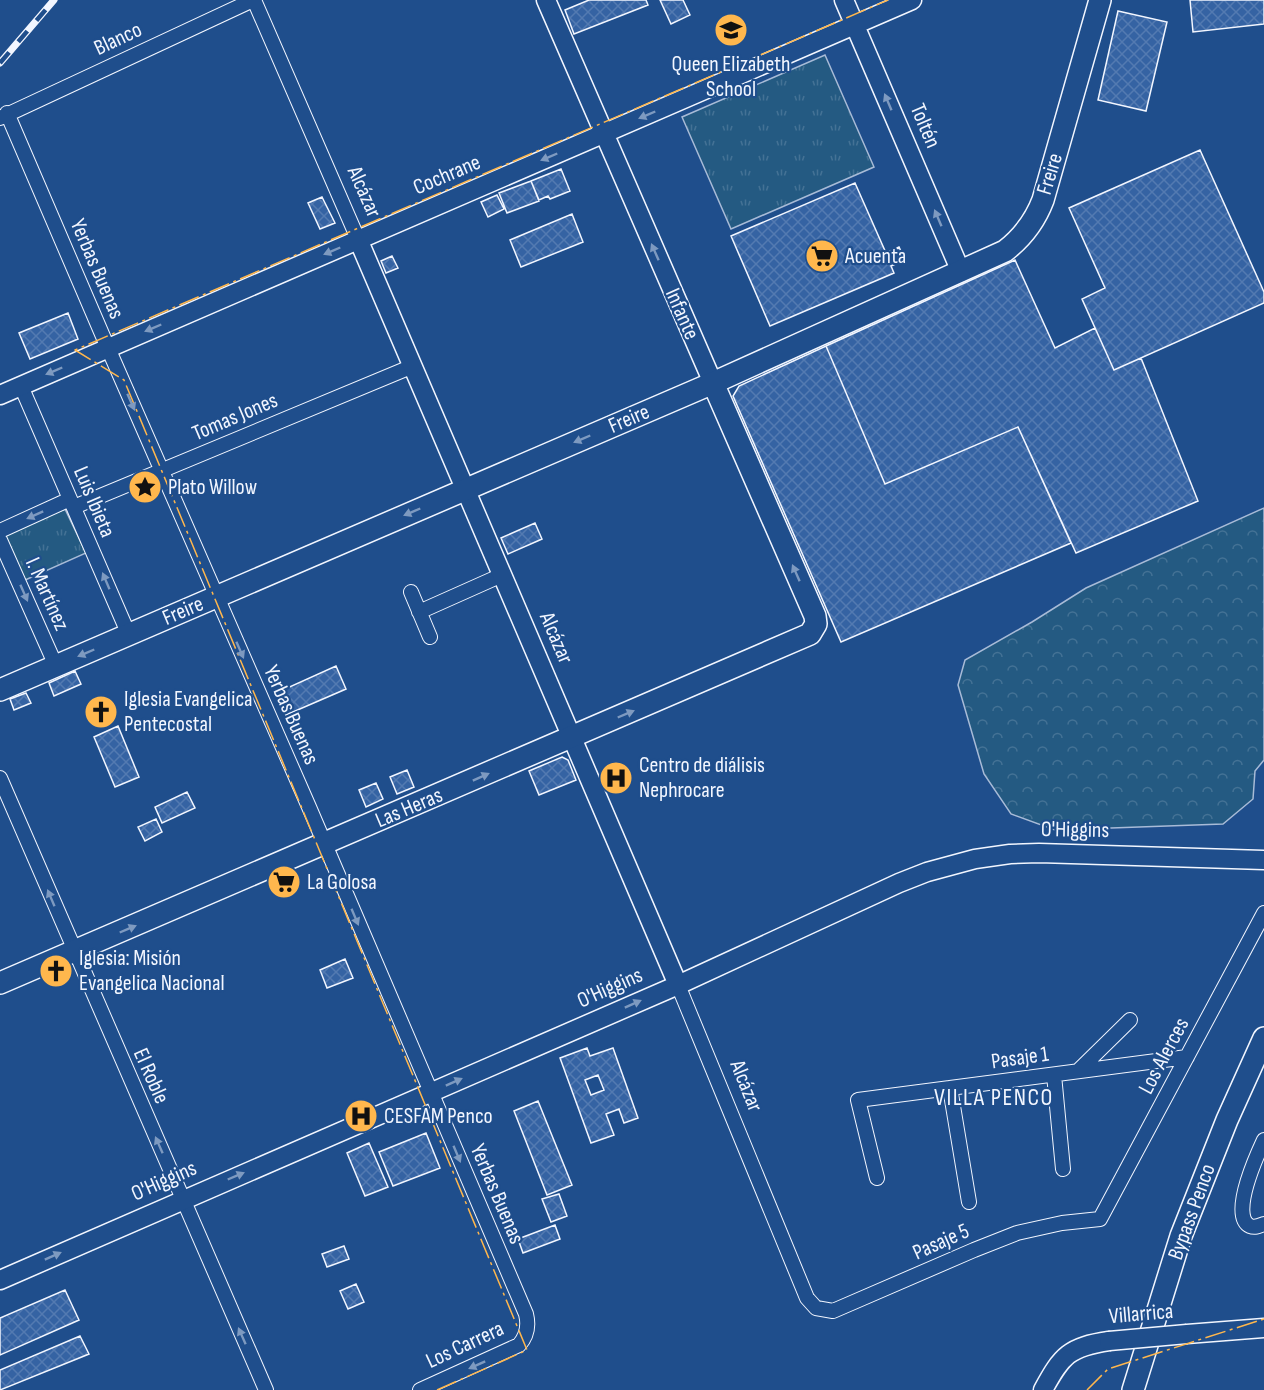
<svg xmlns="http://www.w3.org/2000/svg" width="1264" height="1390" font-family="'Sofia Sans Condensed',sans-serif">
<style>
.grass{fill:url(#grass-tufts);stroke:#a8bbd7;stroke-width:1.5}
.forest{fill:url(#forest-crowns);stroke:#a8bbd7;stroke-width:1.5}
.building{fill:url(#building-cross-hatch);stroke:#f2f6ff;stroke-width:1.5;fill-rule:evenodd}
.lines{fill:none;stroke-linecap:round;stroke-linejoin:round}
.street-casing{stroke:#f2f6ff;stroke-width:16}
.secondary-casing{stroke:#f2f6ff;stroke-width:21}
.primary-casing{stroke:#f2f6ff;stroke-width:24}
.street{stroke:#1f4e8c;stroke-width:14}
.secondary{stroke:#1f4e8c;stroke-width:18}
.primary{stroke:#1f4e8c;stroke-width:21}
.rail-casing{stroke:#f2f6ff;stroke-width:7}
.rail{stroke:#1f4e8c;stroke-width:4.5;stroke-dasharray:14;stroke-linecap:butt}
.secondary-bridge-casing{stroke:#f2f6ff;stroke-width:21;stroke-linecap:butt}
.secondary-bridge{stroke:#1f4e8c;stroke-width:18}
.power{stroke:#ffb74d;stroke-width:1.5;stroke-dasharray:21 4.5 3 4.5;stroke-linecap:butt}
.oneway{fill:#7e9ac0}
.labels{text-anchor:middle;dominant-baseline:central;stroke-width:4.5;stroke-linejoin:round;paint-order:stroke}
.street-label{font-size:22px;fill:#f2f6ff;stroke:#1f4e8c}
.poi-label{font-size:22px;fill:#f2f6ff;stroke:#1f4e8c;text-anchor:start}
.neighbourhood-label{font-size:24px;letter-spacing:1.5px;fill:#f2f6ff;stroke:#1f4e8c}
</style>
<defs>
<pattern id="grass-tufts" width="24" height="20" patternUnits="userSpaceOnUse" patternTransform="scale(1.5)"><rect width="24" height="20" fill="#245a82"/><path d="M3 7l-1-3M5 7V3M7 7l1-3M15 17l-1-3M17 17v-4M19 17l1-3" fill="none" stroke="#447295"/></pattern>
<pattern id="forest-crowns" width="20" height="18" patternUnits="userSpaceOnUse" patternTransform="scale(1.5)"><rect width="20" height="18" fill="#245a82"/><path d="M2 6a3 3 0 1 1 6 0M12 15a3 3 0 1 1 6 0" fill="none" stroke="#447295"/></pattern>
<pattern id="building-cross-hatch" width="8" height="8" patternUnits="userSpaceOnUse" patternTransform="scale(1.5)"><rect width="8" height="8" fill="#3563a3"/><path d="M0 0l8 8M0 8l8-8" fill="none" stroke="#537ab1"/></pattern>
</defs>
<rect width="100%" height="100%" fill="#1f4e8c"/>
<path class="grass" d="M825 55 874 167 731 229 682 117Z
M65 509 86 553 23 581 3 535Z"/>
<path class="forest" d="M1264 508V760L1255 771 1253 799 1223 824 1055 830 1011 814 984 774 958 685 965 660 1032 622 1086 588Z"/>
<path class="building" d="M589 0H646L648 5 574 34 565 10Z
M660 0H683L690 15 671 24Z
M1190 0H1264V24L1193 32Z
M1118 11 1167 22 1146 111 1098 100Z
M1200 150 1264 292V303L1114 370 1082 299 1105 288 1069 208Z
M561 169 570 191 550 199 548 196 539 200 531 181Z
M531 181 539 201 507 213 499 193Z
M855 183 886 253 899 247 905 260 891 266 894 273 770 326 731 236Z
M497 195 504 209 488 217 481 202Z
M322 197 335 223 320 229 308 203Z
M572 214 583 242 521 267 510 240Z
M392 256 398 268 386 273 381 261Z
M1015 260 1055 348 1095 328 1114 370 1141 358 1198 501 1076 553 1018 427 885 484 826 346Z
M68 313 78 339 30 359 19 333Z
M826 346 885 484 1018 427 1071 543 841 642 733 396 739 386Z
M535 523 542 539 508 554 501 538Z
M336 666 346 689 286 715 276 693Z
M75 671 81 684 54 696 49 683Z
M26 693 31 703 14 710 10 699Z
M118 726 139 777 115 787 94 737Z
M562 757 568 760 576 780 539 795 529 771Z
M407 770 414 787 397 794 390 777Z
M376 783 383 799 366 807 359 790Z
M187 792 195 808 162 823 155 807Z
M156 819 162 832 145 841 138 827Z
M289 871 296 886 280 893 273 878Z
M345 959 353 978 327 988 320 970Z
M587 1048 590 1056 613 1048 638 1118 624 1123 619 1109 606 1114 614 1135 591 1143 560 1058ZM598 1075 604 1090 591 1095 585 1080Z
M538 1101 572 1185 547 1195 514 1111Z
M426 1133 440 1168 393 1186 379 1152Z
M369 1143 388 1187 365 1196 347 1153Z
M559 1194 567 1216 551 1222 542 1199Z
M555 1225 560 1239 523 1253 518 1239Z
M344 1246 349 1259 327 1267 322 1254Z
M356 1284 364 1302 348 1309 340 1291Z
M65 1290 79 1320 0 1355V1318Z
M80 1336 89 1354 0 1390V1370Z"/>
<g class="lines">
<g class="street-casing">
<path id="street" d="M254 0 358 239
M7 113 108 348 309 807 526 1314C529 1326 527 1336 519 1345L420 1390
M0 118 253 0
M21 386 129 635
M74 507 413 366
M0 531 70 499
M0 540 56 666
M411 592 430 637
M419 612 502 575
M0 778 266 1390
M678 985 807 1298 816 1308 833 1311 974 1250 1017 1233 1062 1223 1100 1219 1264 913
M1078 1071 1130 1020
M1054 1075 1063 1169
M950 1088 969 1202
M1264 1140C1257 1155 1229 1216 1250 1226 1255 1228 1259 1226 1264 1224
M877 1178 858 1100 1187 1057"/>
</g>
<g class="secondary-casing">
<path id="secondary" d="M546 0 713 383
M844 0 961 272
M358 239 678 985
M0 395 912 0
M0 1280 678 985 899 883 927 872 975 859 1010 854 1039 853 1264 860
M1187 1334 1264 1328
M1043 1390C1062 1355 1069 1347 1109 1341"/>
</g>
<g class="primary-casing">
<path id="primary" d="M0 690 713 383 1005 251C1023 237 1035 221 1043 200L1100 0
M0 983 810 634 816 624 815 616 713 383
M1133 1390 1181 1236 1227 1120 1264 1038"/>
</g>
<use href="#street" class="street"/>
<use href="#secondary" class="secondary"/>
<use href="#primary" class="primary"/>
<g class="rail-casing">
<path id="rail" d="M0 63 54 0"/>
</g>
<use href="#rail" class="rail"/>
<g class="secondary-bridge-casing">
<path id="secondary-bridge" d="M1109 1341 1187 1334"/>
</g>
<use href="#secondary-bridge" class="secondary-bridge"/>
<path class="power" d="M437 1390 527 1350 124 380 75 350 888 0
M1087 1390 1108 1369 1264 1319"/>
</g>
<defs><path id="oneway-solid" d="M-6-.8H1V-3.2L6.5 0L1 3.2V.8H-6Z" transform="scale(1.5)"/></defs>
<g class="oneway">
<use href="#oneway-solid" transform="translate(888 102) rotate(-113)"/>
<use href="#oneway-solid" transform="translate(647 115) rotate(157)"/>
<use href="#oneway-solid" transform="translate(549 157) rotate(157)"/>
<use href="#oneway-solid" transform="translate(938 218) rotate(-113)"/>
<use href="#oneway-solid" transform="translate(332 251) rotate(157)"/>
<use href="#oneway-solid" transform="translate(655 252) rotate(-114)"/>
<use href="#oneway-solid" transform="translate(153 328) rotate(157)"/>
<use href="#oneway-solid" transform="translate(54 371) rotate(157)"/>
<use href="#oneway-solid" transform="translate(131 402) rotate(66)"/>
<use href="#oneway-solid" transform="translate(582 439) rotate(157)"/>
<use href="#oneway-solid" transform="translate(412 512) rotate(157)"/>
<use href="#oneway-solid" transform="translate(35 515) rotate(156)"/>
<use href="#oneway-solid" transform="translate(796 573) rotate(-114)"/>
<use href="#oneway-solid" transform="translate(106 581) rotate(-113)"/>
<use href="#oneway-solid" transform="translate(24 593) rotate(66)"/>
<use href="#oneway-solid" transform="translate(240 650) rotate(66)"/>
<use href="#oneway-solid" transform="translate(86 653) rotate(157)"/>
<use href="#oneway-solid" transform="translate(626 714) rotate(-23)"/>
<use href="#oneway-solid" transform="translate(481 777) rotate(-24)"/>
<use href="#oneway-solid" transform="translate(51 898) rotate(-113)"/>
<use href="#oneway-solid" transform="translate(355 917) rotate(67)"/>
<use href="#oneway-solid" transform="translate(128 929) rotate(-23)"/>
<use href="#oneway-solid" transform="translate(633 1004) rotate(-24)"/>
<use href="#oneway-solid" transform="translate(454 1082) rotate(-24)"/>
<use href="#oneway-solid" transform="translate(159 1145) rotate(-114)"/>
<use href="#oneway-solid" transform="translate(457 1154) rotate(67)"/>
<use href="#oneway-solid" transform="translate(236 1176) rotate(-23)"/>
<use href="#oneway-solid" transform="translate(53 1256) rotate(-24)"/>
<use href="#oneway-solid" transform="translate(242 1336) rotate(-114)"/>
<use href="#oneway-solid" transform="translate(477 1365) rotate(156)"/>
</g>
<defs>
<g id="school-disc" transform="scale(1.725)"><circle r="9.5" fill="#ffb74d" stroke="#1f4e8c"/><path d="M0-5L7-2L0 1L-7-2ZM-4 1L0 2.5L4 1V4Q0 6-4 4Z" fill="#111"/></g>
<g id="supermarket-disc" transform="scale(1.725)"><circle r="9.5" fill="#ffb74d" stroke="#1f4e8c"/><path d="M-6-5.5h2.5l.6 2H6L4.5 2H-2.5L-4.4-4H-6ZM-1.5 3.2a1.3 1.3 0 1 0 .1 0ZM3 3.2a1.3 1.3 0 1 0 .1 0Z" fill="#111"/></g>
<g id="sight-disc" transform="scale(1.725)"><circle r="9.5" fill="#ffb74d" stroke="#1f4e8c"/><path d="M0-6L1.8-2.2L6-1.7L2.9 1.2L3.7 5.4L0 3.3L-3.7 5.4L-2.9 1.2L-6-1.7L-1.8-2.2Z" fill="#111"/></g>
<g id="church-disc" transform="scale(1.725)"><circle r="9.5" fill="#ffb74d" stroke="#1f4e8c"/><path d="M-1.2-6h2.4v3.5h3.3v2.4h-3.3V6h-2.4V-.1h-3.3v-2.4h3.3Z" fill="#111"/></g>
<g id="hospital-disc" transform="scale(1.725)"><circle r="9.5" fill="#ffb74d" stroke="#1f4e8c"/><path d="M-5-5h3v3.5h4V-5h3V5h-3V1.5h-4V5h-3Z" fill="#111"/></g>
</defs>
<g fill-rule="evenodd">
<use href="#school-disc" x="731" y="30"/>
<use href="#supermarket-disc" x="822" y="256"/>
<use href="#sight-disc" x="145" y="487"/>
<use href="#church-disc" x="101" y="712"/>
<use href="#hospital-disc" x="616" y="778"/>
<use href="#supermarket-disc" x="284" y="882"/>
<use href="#church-disc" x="56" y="971"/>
<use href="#hospital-disc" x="361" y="1116"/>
</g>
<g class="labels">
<g class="street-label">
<text transform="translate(118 39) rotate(-25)">Blanco</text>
<text transform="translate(925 126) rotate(67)">Toltén</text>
<text transform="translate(1050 174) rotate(-73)">Freire</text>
<text transform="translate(447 175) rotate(-23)">Cochrane</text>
<text transform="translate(364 192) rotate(66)">Alcázar</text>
<text transform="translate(97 269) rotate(67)">Yerbas Buenas</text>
<text transform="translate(682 314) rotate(66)">Infante</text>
<text transform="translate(235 417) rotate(-23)">Tomas Jones</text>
<text transform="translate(629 419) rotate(-23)">Freire</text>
<text transform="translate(94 502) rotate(67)">Luis Ibieta</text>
<text transform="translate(47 594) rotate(66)">I. Martínez</text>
<text transform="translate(183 611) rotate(-23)">Freire</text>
<text transform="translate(556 638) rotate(67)">Alcázar</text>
<text transform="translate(291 715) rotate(66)">Yerbas Buenas</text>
<text transform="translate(409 808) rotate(-23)">Las Heras</text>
<text transform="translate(1075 830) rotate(1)">O'Higgins</text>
<text transform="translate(610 988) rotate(-24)">O'Higgins</text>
<text transform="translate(1164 1056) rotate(-62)">Los Alerces</text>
<text transform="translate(1020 1058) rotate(-8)">Pasaje 1</text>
<text transform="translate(151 1076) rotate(66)">El Roble</text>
<text transform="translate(746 1086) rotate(68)">Alcázar</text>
<text transform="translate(164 1181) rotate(-24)">O'Higgins</text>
<text transform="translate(497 1194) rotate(67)">Yerbas Buenas</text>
<text transform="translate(1192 1212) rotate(-70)">Bypass Penco</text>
<text transform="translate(941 1242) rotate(-24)">Pasaje 5</text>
<text transform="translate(1141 1314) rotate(-5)">Villarrica</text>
<text transform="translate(465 1345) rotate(-25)">Los Carrera</text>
</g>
<g class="poi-label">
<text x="731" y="64" text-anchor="middle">Queen Elizabeth<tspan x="731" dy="25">School</tspan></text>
<text x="845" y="256">Acuenta</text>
<text x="168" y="487">Plato Willow</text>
<text x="124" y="699">Iglesia Evangelica<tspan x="124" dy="25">Pentecostal</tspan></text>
<text x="639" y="765">Centro de diálisis<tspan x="639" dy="25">Nephrocare</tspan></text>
<text x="307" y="882">La Golosa</text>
<text x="79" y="958">Iglesia: Misión<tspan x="79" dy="25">Evangelica Nacional</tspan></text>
<text x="384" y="1116">CESFAM Penco</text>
</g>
<g class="neighbourhood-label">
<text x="994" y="1097">VILLA PENCO</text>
</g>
</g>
</svg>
